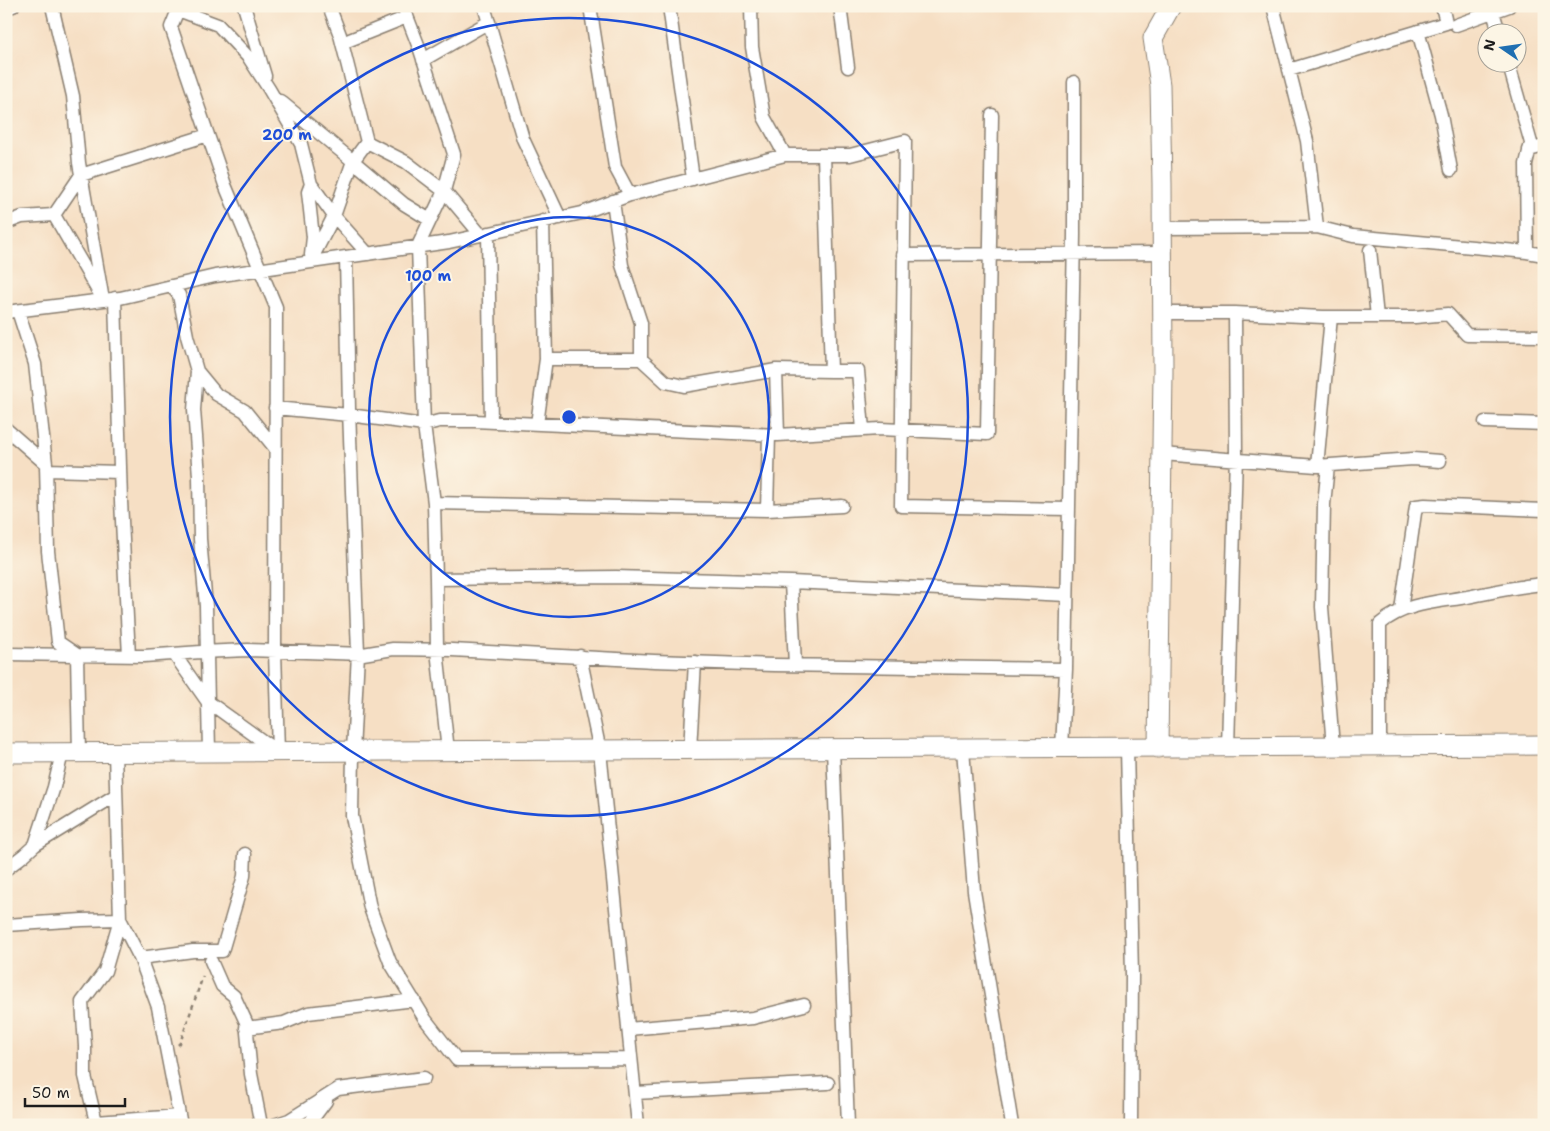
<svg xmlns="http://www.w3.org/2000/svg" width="1550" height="1131" font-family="'Shantell Sans',sans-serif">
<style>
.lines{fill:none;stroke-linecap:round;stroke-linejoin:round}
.street-casing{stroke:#897e70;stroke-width:15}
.secondary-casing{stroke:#897e70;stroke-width:21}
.path{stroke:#897e70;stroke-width:2.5;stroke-dasharray:4 4;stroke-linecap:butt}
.street{stroke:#fff;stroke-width:12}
.secondary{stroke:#fff;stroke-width:19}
.ring{fill:none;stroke:#1d4ed8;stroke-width:2.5}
.centre{fill:#1d4ed8;stroke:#fcf5e5;stroke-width:2.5}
.ring-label{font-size:15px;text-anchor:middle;font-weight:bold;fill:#1d4ed8;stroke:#fcf5e5;stroke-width:4;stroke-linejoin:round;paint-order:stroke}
</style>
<rect width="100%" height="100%" fill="#fcf5e5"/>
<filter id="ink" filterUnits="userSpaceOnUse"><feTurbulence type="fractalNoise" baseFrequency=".02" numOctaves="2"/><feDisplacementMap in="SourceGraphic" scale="10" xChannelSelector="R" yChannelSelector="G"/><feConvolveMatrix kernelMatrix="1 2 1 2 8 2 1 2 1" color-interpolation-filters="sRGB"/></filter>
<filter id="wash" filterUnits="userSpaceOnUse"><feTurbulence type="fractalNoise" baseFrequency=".0096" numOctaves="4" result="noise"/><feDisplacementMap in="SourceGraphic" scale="20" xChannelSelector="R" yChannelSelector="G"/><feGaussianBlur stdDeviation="1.12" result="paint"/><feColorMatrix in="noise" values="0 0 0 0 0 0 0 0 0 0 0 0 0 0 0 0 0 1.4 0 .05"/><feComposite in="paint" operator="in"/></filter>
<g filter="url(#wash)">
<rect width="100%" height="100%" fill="#f6dfc4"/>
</g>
<g filter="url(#ink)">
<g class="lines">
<g class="street-casing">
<path id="street" d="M52 6 73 96 79 163 103 300
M184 6 178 10 171 27 225 185 276 307 275 651 278 752
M244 6 265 76
M329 6 340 35 367 142 406 162 444 191 418 246 424 425 434 503
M403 6 420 50 454 154 444 191 481 235
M484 6 523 139 560 218
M590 6 615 167 630 195
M669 6 693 179
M751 6 752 47 764 117 785 155
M840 6 848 67
M1273 6 1307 141 1317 227
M6 7 13 6
M174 7 178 10 218 25 249 58 269 89 301 144 311 184 334 216 368 254
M1493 12 1499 32
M1456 25 1509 6
M1418 31 1441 115 1451 170
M342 43 407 17
M423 60 489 22
M1508 62 1531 143 1526 164 1527 252
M1289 70 1446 23 1442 6
M280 101 353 161 334 216 310 262
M367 142 353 161 404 204 430 220
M1529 150 1544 146
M824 155 831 371H858L863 430
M613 201 622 265 641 323V359
M54 215 81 175 208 135
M543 221 546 359H641L666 382 684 386 776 370
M6 223 22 217 54 215 98 291
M1162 228 1317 227 1353 236 1527 252 1544 255
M488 233 491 422
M1370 250 1377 317
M311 255 313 237 308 192 311 184
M903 255 1162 253
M346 257 349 410 358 653 353 752 352 816 370 908 390 962 425 1019 457 1060 631 1059
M171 286 179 295 187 336 197 371 216 394 245 411 275 448
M115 298 121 501 129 656
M18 311 35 364 46 464
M6 312 120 298 215 276 449 242 582 213 630 195 785 155H850L905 141 901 506 1069 509
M1163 313H1235L1323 317H1415L1448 314 1467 335 1544 336
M197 371 194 410 199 476 200 539 206 606 209 752
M275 408 349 415 424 425 439 421H474L778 435 880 429 987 434 992 115
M1485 422 1544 424
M537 424 546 359
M6 429 46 464 48 551 58 642 77 655 79 753
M769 435 767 510 842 506
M778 435 776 370 831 371
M1162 454 1317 466 1413 459 1440 461
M1317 466 1331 317
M1328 466 1324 504 1322 607 1333 747
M46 470 120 472
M436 579 434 503 767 510
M791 582 795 665
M1401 610 1416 506 1425 505 1544 510
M6 654 144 656 201 652 248 650 363 654 393 649 452 650 654 661 774 665 1066 669 1062 748
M174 654 207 701 278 752
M580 656 600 751 638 1125
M1066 669 1074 235V82
M1380 747V624C1404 603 1437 602 1467 597 1493 592 1518 586 1544 584
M1127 748 1132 975 1131 1125
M1228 748 1236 454 1235 313
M833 749 848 1125
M963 749 974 891 1012 1125
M690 750 695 662
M448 751 437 650 436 579 616 577 791 582 1067 595
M35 845 116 795
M6 869 24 855 35 845 54 787 62 753
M120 919 140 958 193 951H222L244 876 245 854
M6 925 82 920 120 919
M140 958 158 1007 181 1125
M211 961 222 986 234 996 246 1022 251 1074 261 1125
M246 1028 284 1023 308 1013 414 1000
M628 1029 753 1018 804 1005
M635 1093 828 1083
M96 1122 179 1116
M95 1125 96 1122 85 1076V1046L82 1002 105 971 120 919 115 753
M274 1125 289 1120 338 1089 424 1078
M308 1125 326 1101"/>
</g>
<g class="secondary-casing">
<path id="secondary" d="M1158 748 1163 372 1162 184 1160 85 1153 38 1171 6
M6 753 1544 745"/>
</g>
<path class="path" d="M178 1045 180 1043 203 976"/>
<use href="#street" class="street"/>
<use href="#secondary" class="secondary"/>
</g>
</g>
<g class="ring">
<circle cx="569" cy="417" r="200"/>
<circle cx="569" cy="417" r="399"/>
</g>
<circle cx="569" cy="417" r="8" class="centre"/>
<g class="ring-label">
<text x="287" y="140">200 m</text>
<text x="428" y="281">100 m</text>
</g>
<rect width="1550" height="1131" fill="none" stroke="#fcf5e5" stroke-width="25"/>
<g transform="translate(1502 48) rotate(283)"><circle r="24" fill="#fcf5e5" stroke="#a29e95"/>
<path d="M0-4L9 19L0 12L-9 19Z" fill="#1f6fb2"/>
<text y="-8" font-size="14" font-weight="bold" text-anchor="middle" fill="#1c1c1c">N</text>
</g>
<path d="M25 1098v8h100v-8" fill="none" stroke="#1c1c1c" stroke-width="2.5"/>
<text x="32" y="1098" font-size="15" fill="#1c1c1c" stroke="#fcf5e5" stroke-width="4" paint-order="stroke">50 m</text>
</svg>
